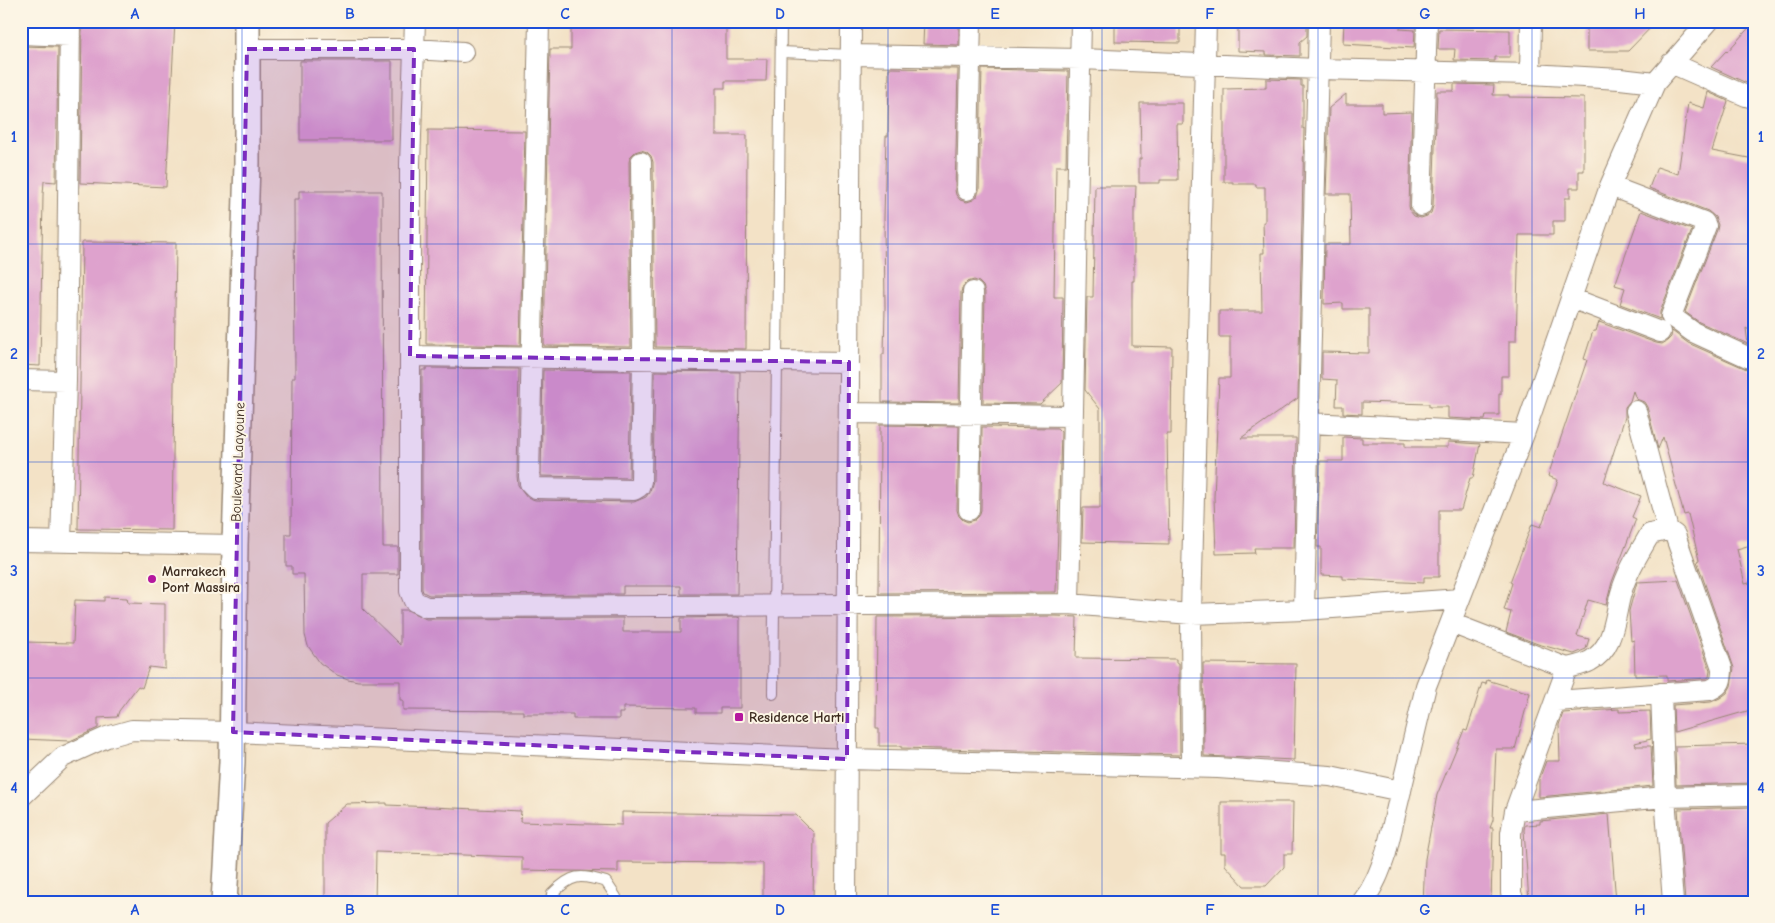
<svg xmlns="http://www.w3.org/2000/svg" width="1775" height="923" font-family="'Comic Neue',sans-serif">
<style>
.building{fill:#dea2cd}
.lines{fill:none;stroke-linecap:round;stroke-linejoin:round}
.service-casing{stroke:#978672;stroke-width:12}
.minor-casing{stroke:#978672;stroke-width:22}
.tertiary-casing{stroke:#978672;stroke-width:28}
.service{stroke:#fff;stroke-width:10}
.minor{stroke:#fff;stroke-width:20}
.tertiary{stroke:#fff;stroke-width:25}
.marked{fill:#7b2cbf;fill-opacity:0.2;stroke:#7b2cbf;stroke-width:4;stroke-dasharray:10 6;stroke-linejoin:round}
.grid{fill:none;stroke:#1d4ed8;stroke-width:1;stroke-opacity:0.55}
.poi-dot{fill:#b5179e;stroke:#fcf5e5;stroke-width:2}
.labels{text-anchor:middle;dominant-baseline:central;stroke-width:4;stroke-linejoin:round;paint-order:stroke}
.street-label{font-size:14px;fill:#3b2a1e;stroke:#fcf5e5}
.poi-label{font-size:14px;font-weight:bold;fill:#3b2a1e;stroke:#fcf5e5;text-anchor:start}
.neatline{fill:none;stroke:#1d4ed8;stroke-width:2}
.grid-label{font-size:16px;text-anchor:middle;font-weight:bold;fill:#1d4ed8}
</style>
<rect width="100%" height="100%" fill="#fcf5e5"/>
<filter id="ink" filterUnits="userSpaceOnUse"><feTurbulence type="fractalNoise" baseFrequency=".02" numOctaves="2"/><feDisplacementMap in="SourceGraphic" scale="10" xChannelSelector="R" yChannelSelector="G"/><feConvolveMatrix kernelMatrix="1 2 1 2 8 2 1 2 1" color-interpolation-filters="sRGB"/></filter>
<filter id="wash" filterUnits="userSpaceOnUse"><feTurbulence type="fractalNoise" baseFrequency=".0096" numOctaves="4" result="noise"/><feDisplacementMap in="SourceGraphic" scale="20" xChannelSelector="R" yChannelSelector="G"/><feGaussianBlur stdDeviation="1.12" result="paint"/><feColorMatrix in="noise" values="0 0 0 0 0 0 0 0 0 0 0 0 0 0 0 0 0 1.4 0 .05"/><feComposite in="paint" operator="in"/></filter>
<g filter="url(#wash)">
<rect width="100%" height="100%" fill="#f3e2c6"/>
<g id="blocks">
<path class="building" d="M82 21H175L166 187 80 183Z
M571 21H726V59H767L766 81H725V88H716V135H747L746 349 655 347 653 162 651 156 647 152 641 150 635 152 630 157 629 162 631 347 544 346 550 49H571Z
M924 21H959V45L923 44Z
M1115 21H1180V43L1115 42Z
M1238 21H1307V36L1300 42V56L1266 55V52L1238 51Z
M1344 21H1400V29L1415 30 1414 48 1343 44Z
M1587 21H1657L1628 51H1587Z
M1754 22V82L1751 85 1711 67 1726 51 1727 52Z
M1439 29 1510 30V57H1495V61L1454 60 1455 49H1438Z
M21 46 58 47 56 182 44 181 43 195 40 366 21 365Z
M300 61H392V140H300Z
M889 68 958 69 955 190 956 195 960 200 967 202 973 200 977 197 979 190 982 69 1068 71 1066 166H1056L1054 297H1063L1062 383 1040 404 983 403 985 292 983 286 979 282 974 280 967 282 963 286 961 292 959 403 882 402V354H884L885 308 884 218 886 136H888Z
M1266 79 1301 80V86H1303V129L1304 128 1298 398 1241 438H1296L1294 548H1254L1255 553 1216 554 1214 497 1219 378H1230V337H1219V311H1262L1261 253H1264L1263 222H1265V187H1256V184H1233V182H1224V89L1266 88Z
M1454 84 1494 85 1493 95H1509V97L1584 98V171H1579V188H1570V198H1565V221H1553V235H1519L1516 341H1509V376H1501V394H1499V415H1486L1485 420 1448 418V407H1429V404L1362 402V414L1343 413V406H1336L1337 380 1322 379V352L1369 353V309H1343V303L1324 304 1325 244H1351L1350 194H1326L1329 108 1346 94V104H1382V113L1412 112 1409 206 1410 211 1414 216 1421 218 1427 216 1431 213 1433 206 1437 91H1454Z
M1708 92 1728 101 1712 151 1754 159V333L1746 328 1748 344 1699 322 1685 312 1717 230 1718 225 1715 217 1708 211 1649 188 1657 167 1678 174 1688 103 1704 108Z
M1140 103H1183V124H1177L1178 180H1160V183H1139V159H1141Z
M428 130 525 131 520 346 426 344Z
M1095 186H1136L1135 208H1134V281H1132V346L1172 347 1171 434H1167L1169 544 1082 542 1083 508H1100V409L1085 390 1087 297H1093Z
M299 191H382L383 547H398V574H363V609L400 645V610H407L426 619 623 618V632H681V618L737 617 740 618V708H720V713H696V708L623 707V713H619V719H573V714H523V711L403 710V700H400V681H358L348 679 337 675 320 663 308 646 305 635 304 574H292V566H286V534H291L292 378H295L294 199H299Z
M1641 211 1692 230 1660 312V319L1620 304 1625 288 1615 285Z
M82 242 176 243 172 530 78 529Z
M1599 322 1656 343 1662 344 1667 341 1671 337 1672 331 1688 343 1751 371 1754 391V544L1737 549 1745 584 1754 582V709L1674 732 1673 705 1711 702 1720 698 1727 693 1731 686 1734 668 1697 561 1699 560 1688 514 1684 515 1663 437 1658 449 1647 407 1644 402 1636 399 1633 391 1630 401 1625 407V417L1604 482 1641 496 1632 517 1636 519 1612 582 1606 605 1588 600 1577 636 1589 639 1586 649 1574 654 1538 644 1506 632 1511 612 1504 610 1512 583 1510 582 1532 524 1541 527 1558 480 1548 476 1587 360 1584 359 1593 331H1596Z
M426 368 519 369 517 476 518 485 527 497 535 500 634 502 646 497 650 491 653 481 655 371 740 372 737 594H681V586H623V594L429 595 423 592 422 589V370H426Z
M543 370 631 371 629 478 541 476Z
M880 425 959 426 957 510 959 516 963 520 968 522 975 520 979 516 981 510 982 427 1057 428 1061 432 1056 592 879 593Z
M1343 437 1362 438V443H1405V447H1448V442L1480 444 1473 478H1470L1461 510H1439V577H1424V583L1343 579V576L1321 575V547H1317L1320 461H1343Z
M1678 580 1710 670 1709 677 1707 678 1667 681V675L1635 676 1634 640 1631 641 1629 611 1637 582Z
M104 597 127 598 128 603 165 604V669L149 667 142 688 138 686 119 711 117 717 98 718V728L70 741 21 739 23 642 73 643 75 600 104 601Z
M1056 616 1077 617 1076 658 1176 659V663H1179L1180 755 901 748V746H879V728H876L877 617Z
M1203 663 1296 664 1294 760 1204 756Z
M1487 680 1530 693 1515 749H1496L1493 820 1490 828H1493L1491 902H1423L1425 859 1437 795 1464 730 1467 731 1482 683 1486 684Z
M1619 709V712L1650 711 1651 739 1635 743 1636 746H1651L1653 786 1539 797V780L1546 761H1560L1559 725 1563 713Z
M1754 744V783L1676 785 1675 746Z
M1221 802H1293L1292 854H1284V867L1266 886H1244L1225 865V853H1221Z
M387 803V805L521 811 520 822 622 825V812L796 815 814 833 813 902H763V863L618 862V872L522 870V857L376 852 375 902H325V823L347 804Z
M1754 807V902H1685L1678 809Z
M1609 814 1616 902H1529L1524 830 1525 825 1540 824V821Z"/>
</g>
</g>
<g filter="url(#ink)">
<use href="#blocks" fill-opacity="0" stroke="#978672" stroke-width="1"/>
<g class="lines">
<g class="service-casing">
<path id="service" d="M781 52 851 55
M773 694 781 21
M551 902 552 894C572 874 579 874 606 882L616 897 615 902"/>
</g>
<g class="minor-casing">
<path id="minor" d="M415 21 410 164V591L414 601 426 607 1069 604 1191 614 1304 610 1460 599
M539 21 529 476 530 483 535 488 634 490 639 487 641 481 643 359 641 162
M21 34 70 36
M247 49H414L463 52
M851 55 1081 59 1318 69 1530 74 1620 79 1655 83
M1671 63 1746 96 1754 98
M1530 74 1531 21
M1610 186 1704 222 1706 226 1671 316 1693 332 1754 360
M967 190 971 21
M1421 206 1427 21
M1571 298 1660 332
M410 356 849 362
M21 380 66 381
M1636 411 1668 530
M849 413 1072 416
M1310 423 1524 434
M969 510 973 292
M21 541 235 545
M61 541 66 381 70 21
M1069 604 1081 21
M1304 610 1319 21
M1451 623 1567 668 1515 811 1511 833V893L1514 902
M1661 693 1665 797 1673 902
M1556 701 1710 690C1721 685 1722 681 1722 668L1675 535 1668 530 1650 534C1639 553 1627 572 1621 593 1614 617 1615 648 1590 661 1583 665 1575 666 1567 668
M1192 766 1191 614 1206 21
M21 797 63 757 107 737 132 730 233 732 847 759 1218 768 1330 776 1401 791
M1515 811 1665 797 1754 795
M846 902 851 21
M1362 902C1374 887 1380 871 1386 853L1426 686 1524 434 1610 186 1655 83 1709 21"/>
</g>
<g class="tertiary-casing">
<path id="tertiary" d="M224 902 232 762 235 545 247 163V21"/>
</g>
<use href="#service" class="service"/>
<use href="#minor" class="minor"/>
<use href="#tertiary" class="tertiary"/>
</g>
</g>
<path class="marked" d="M247 49H414L410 356 849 362 847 759 233 732Z"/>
<path class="grid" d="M242 21V902M458 21V902M672 21V902M888 21V902M1102 21V902M1318 21V902M1532 21V902M21 244H1754M21 462H1754M21 678H1754"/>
<g class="poi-dot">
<circle cx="152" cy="579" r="5"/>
<rect x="734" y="712" width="10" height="10" rx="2.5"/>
</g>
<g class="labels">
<g class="street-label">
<text transform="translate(238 462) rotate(-88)">Boulevard Laayoune</text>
</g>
<g class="poi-label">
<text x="162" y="571">Marrakech<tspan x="162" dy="16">Pont Massira</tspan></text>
<text x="749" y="717">Residence Harti</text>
</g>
</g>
<rect width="1775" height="923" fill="none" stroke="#fcf5e5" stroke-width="55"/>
<rect x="28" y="28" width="1720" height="868" class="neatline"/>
<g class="grid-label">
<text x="135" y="19">A</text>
<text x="350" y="19">B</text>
<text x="565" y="19">C</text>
<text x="780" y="19">D</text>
<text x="995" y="19">E</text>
<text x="1210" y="19">F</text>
<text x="1425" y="19">G</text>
<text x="1640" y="19">H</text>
<text x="14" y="142">1</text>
<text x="1761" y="142">1</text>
<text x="14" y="359">2</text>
<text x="1761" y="359">2</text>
<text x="14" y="576">3</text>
<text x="1761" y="576">3</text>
<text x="14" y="793">4</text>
<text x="1761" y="793">4</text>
<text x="135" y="915">A</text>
<text x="350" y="915">B</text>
<text x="565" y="915">C</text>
<text x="780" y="915">D</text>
<text x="995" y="915">E</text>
<text x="1210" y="915">F</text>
<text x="1425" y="915">G</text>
<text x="1640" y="915">H</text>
</g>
</svg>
